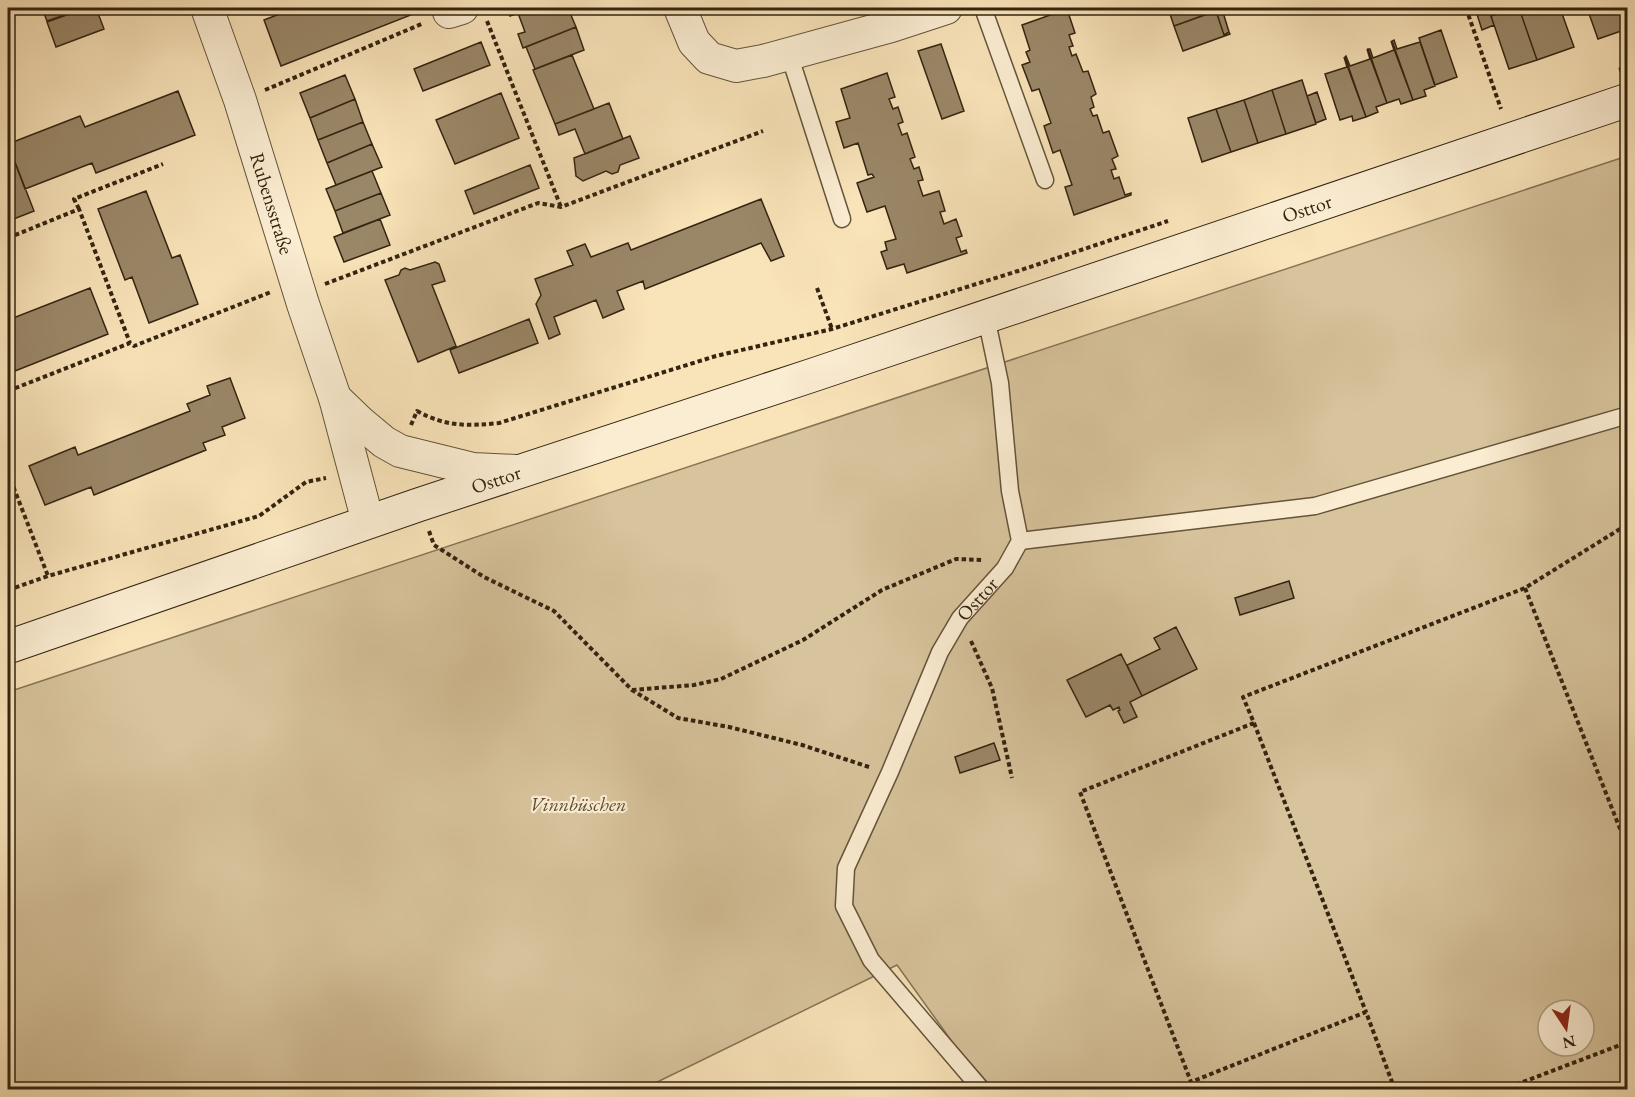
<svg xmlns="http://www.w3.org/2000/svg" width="1635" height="1097" font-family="'EB Garamond',serif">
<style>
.green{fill:#d7c39c;stroke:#857456;stroke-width:1.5;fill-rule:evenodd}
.building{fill:#9a8768;stroke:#332410;stroke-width:1.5}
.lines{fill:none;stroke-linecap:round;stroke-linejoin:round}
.lane-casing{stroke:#64543a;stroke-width:19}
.street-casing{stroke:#64543a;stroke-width:34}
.secondary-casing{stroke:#332410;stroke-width:35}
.path{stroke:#332410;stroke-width:4;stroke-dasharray:4.5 3;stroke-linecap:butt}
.lane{stroke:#fbedd2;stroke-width:16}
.street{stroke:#fbedd2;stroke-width:32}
.secondary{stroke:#fbedd2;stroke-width:33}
.labels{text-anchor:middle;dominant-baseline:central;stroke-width:4.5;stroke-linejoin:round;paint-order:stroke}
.street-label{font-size:20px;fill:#332410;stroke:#fbedd2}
.park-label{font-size:20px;font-style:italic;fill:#5c4c33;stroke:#fbedd2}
</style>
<rect width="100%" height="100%" fill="#f9e3b9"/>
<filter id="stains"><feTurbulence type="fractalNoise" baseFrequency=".00333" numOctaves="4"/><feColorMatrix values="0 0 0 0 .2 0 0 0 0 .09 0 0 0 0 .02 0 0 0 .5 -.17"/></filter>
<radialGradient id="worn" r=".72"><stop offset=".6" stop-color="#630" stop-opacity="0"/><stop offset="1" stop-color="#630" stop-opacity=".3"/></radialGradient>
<path class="green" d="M1627 156V1089H993L953 1043 897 965 643 1089H8V692ZM1548 1010H1584V1046H1548Z"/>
<path class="building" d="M42 8H85L47 21Z
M86 8H96L104 29 56 47 47 22Z
M295 8H419L421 11 281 66 264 20Z
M507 8H568L576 27 523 48 518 34 525 32 518 13 510 16Z
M1168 8H1215L1216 11 1174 26Z
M1475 8H1488L1494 25 1482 30Z
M1516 8H1519L1537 60 1509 69 1491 16Z
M1519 8H1560L1574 47 1537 60Z
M1587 8H1628V33L1626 34 1624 30 1598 39Z
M1067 9 1075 33 1069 35 1073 46 1069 47 1072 56 1076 54 1083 72 1088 71 1096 94 1091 97 1094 107 1090 109 1093 116 1097 115 1103 133 1109 131 1118 156 1112 159 1116 169 1111 170 1114 179 1119 177 1125 195 1131 193V195L1074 215 1065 187 1072 185 1060 150 1053 153 1044 126 1051 123 1039 89 1032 91 1022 65 1030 62 1026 52 1030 50 1022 25Z
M1221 9 1216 11 1224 35 1229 32 1230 34 1183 51 1174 26Z
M1222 9 1229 32 1224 35 1216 11Z
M576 27 584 50 535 69 526 47Z
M1441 30 1457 77 1435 85 1419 38Z
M1394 40 1397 49 1420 42 1435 86 1424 90 1426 96 1413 100 1392 41Z
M1391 41 1413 100 1401 104 1399 99 1387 103 1368 49H1370L1373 58 1394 50Z
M481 42 490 65 423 91 414 69Z
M941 44 964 111 942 119 918 51Z
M1367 49 1387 103 1376 107 1378 112 1366 117 1345 57 1346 56 1350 66 1370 59Z
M572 55 594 109 555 124 533 70Z
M1344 57 1366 117 1353 121 1352 116 1340 120 1325 74 1347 67Z
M887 73 895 97 889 99 893 109 898 107 903 122 898 124 902 135 907 133 915 157 910 159 914 169 919 167 923 180 918 181 923 196 939 191 945 211 940 212 944 224 956 219 962 236 956 238 961 252 966 250 967 253 907 273 904 264 887 269 881 252 887 250 885 242 896 239 885 206 867 212 857 183 874 177 872 174 868 175 858 143 844 148 836 122 850 118 841 89Z
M345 75 355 99 310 118 300 93Z
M1302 80 1316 124 1286 134 1272 90Z
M1272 90 1286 134 1258 143 1244 100Z
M178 91 195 135 96 173 92 163 25 189 8 144 80 116 85 127Z
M1317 92 1326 119 1316 123 1307 96Z
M501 93 519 138 455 164 436 120Z
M355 99 363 122 318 140 310 118Z
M1244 100 1258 143 1231 152 1216 109Z
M609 103 623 139 585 154 575 129 559 135 555 124Z
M1216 109 1231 152 1202 162 1188 118Z
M363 122 372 144 327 163 318 140Z
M630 136 639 158 620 165 618 172 612 174 606 171 583 181 576 176 574 158Z
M8 144 34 211 11 220 8 212Z
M372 144 382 167 336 185 327 163Z
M530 165 539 188 474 214 465 191Z
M372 171 381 193 335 211 326 189Z
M146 191 172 258 180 255 198 304 149 323 132 277 125 280 98 209Z
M381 193 390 215 343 233 335 211Z
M761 199 784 256 771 261 761 243 645 289 643 281 617 291 624 309 603 318 596 300 554 317 560 334 549 339 536 304 541 295 535 279 573 265 567 251 585 244 591 257 628 243 631 250Z
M380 219 390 245 344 262 334 237Z
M435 262 439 264 445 281 432 285 456 346 418 362 385 280 399 275 401 270 405 268 410 270Z
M90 288 108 334 15 371 8 352V320Z
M529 319 538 343 459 373 450 350Z
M230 378 245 418 222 427 225 435 203 443 206 450 94 495 91 487 45 505 29 466 75 447 78 455 190 411 187 404 210 395 207 386Z
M1289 581 1294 598 1240 615 1235 598Z
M1176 627 1197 669 1142 696 1127 665 1160 649 1154 638Z
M1121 654 1142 696 1130 702 1137 717 1124 723 1118 711 1120 710 1119 707 1113 710 1110 705 1086 717 1067 680Z
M994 743 1000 760 960 773 955 757Z"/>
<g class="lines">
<g class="lane-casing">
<g id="lane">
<path d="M983 8 1045 180"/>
<path d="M789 54 842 219"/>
<path d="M1020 541 1315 506 1628 415"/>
<path id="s1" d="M982 1090 871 960 844 906 846 868 890 772 940 652 960 618 1005 568 1020 541 1010 491 1000 383 986 317"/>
</g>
</g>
<g class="street-casing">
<g id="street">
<path id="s2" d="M207 8 240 100 303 304 335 398 368 522"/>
<path d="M680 8 694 42 709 58 736 66 763 61 891 26 946 8"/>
<path d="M449 12 462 8"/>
<path d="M335 398 360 422 384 442 400 451 473 469 516 471"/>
</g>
</g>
<g class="secondary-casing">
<g id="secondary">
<path id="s3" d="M8 647 418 505 816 374 1628 100"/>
</g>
</g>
<path class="path" d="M1466 8 1501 109
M487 21 561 207
M1619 70 1628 67
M265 90 424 23
M79 209 74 199 163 164
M8 238 79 209 130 343
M325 284 538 203 561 207 763 131
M817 288 832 329
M8 391 130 343 134 346 271 292
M411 425 417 411C446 427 468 426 499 423L716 356 832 329 1018 271 1168 221
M8 473 48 576
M429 531 434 545 484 577 554 611 632 690 678 718 729 727 802 745 869 767
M1525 588 1628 849
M8 590 48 576 259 516 306 482 326 478
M971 641 992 688 1012 778
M632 690 694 685 721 679 803 640 882 590 956 559 984 560
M1254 723 1366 1012
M1395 1090 1366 1012 1191 1082 1080 792 1254 723 1243 697 1525 588 1628 524
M1502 1090 1628 1042"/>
<use href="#lane" class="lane"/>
<use href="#street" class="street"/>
<use href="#secondary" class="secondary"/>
</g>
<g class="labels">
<g class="street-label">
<text stroke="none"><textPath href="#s2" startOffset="206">Rubensstraße</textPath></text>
<text stroke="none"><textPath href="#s3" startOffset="1371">Osttor</textPath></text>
<text stroke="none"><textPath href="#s3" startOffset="516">Osttor</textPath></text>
<text stroke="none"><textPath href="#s1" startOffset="570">Osttor</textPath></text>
</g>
<g class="park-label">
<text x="578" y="804">Vinnbüschen</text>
</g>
</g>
<rect width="1635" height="1097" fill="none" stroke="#f9e3b9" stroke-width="30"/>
<rect x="9" y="9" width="1617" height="1079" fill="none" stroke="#332410" stroke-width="3"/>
<rect x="15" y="15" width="1605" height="1067" fill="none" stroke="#332410" stroke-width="1.5"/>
<g transform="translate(1566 1028) rotate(167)"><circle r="28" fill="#fbedd2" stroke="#ab9d84" stroke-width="1.5"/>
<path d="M0-4.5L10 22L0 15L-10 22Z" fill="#8f2418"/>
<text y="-9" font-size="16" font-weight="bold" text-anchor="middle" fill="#332410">N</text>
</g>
<rect width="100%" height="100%" filter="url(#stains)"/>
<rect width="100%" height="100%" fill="url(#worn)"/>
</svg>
